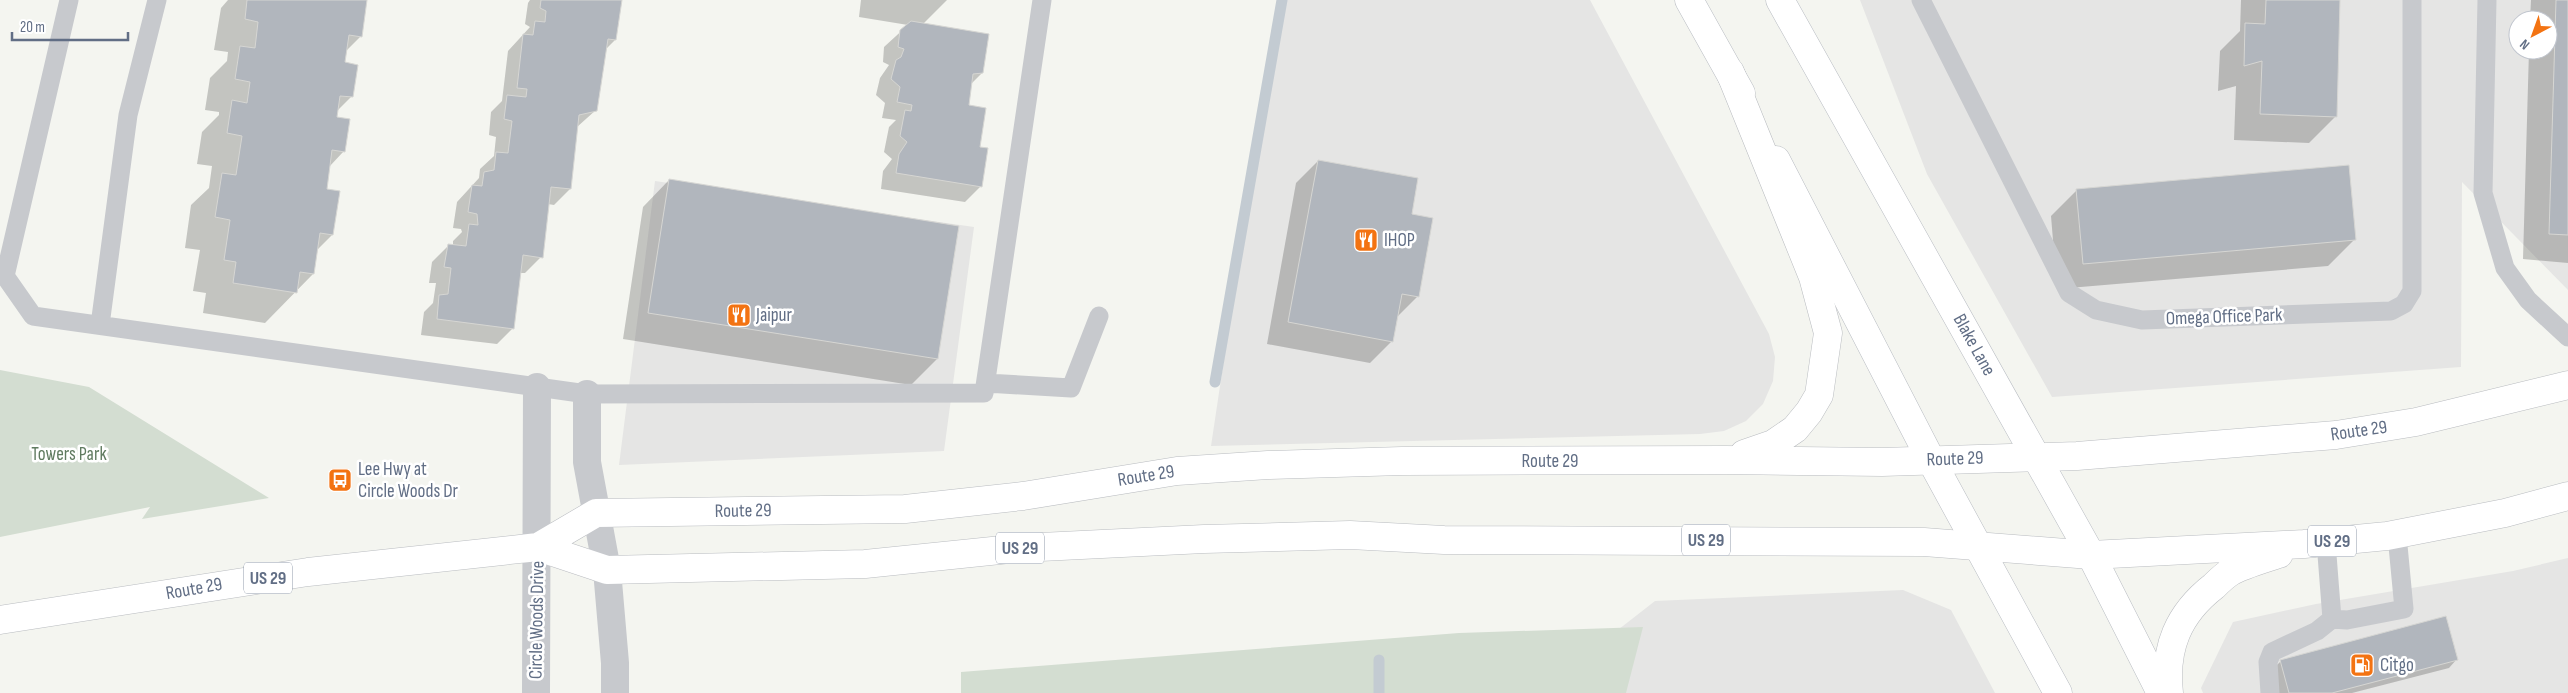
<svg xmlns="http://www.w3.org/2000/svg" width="2568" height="693" font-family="'Sofia Sans Condensed',sans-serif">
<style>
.built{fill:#e5e5e4;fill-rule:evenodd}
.green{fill:#d3ddd1}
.shadow{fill:#0003}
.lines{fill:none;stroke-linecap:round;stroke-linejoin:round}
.stream{stroke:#c3cbd2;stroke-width:11}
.building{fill:#b1b6bd;stroke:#d6d6d3}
.secondary-casing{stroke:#b8bcc2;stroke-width:29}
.primary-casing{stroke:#b9bcc0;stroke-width:29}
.service{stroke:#c7c9cd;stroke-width:19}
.minor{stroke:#c7c9cd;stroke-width:28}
.secondary{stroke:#fff;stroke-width:28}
.primary{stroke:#fff;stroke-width:28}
.labels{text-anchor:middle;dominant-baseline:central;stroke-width:5;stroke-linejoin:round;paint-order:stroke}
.shield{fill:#fff;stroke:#909aaa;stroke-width:1}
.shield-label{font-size:18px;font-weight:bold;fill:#616e85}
.poi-label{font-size:19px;fill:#616e85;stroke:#fff;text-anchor:start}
.street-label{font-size:19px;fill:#616e85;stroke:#fff}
.park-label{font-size:19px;fill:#607b60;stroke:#fff}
</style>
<rect width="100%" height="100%" fill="#f4f5f0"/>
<path class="built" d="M1278 0H1590L1769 334 1775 357 1773 381 1763 404 1746 421 1724 431 1700 434 1211 446Z
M1860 0H2568V290L2462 182 2461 367 2052 397 1927 174ZM2518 20H2548V50H2518Z
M655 181 974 227 944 451 619 465Z
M2568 558V693H2203L2201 688 2233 622 2316 604 2513 571Z
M1903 590 1951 610 1995 693H1537L1655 601Z"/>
<path class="green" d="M0 370 89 387 269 498 142 519 150 507 0 537Z
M1643 627 1626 693H961V672L1459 633Z"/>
<path class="shadow" d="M228 0H366L360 37 345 52 344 63 352 96 336 112V118L344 151 329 167 325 190 332 235 317 250 313 274 265 323 203 313 206 293 193 291 200 250 185 248 191 205 209 188 212 166 197 164 202 132 219 115V112L205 110 210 78 227 61 228 52 214 50 221 8Z
M530 0H621L615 40 605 50 596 110 577 127 570 189 554 205 548 204 541 257 525 273H520L513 328 497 344 421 335 424 312 433 303 436 283H429L432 262 448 246H453V241L462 232 461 229 453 228 457 202 479 178 480 169 494 156 496 137 489 135 491 112 502 101 508 51 530 27 525 24 528 3Z
M861 0H947L923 24 982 73 971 84 967 106 979 149 981 186 965 202 881 189 883 171 892 159 884 152 889 127 896 120 882 118 885 103 876 95 880 78 889 65 883 62 884 47 908 25 859 17Z
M2241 0H2339L2335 117 2309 143 2234 140 2236 86 2218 91 2220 51 2240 31Z
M2531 0H2568V263L2523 259 2529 50H2548V20H2530Z
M1318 161 1410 215 1418 296 1396 318 1392 341 1370 363 1267 344 1296 183Z
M669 180 958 227 937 359 911 385 623 339 643 207Z
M2077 190 2355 239 2328 266 2057 289 2051 216Z
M2457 659 2449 668 2352 693H2279L2273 669 2281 661Z"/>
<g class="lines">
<path class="stream" d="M1215 382 1282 0
M1379 660V693"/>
</g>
<path class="building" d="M247 0H367L362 37 349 35 345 62 358 65 353 97 340 96 337 117 350 119 345 152 332 150 327 189 340 191 333 235 320 233 314 274 300 272 297 293 233 283 236 262 224 260 230 220 215 217 222 173 236 175 242 136 227 133 232 100 247 103 250 82 235 79 240 46 255 48 258 22 245 19Z
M541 0H622L616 40 608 39 597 111 579 115 571 189 551 187 543 258 523 255 514 329 437 319 439 295 448 294 451 268 444 267 448 244 466 246 469 224 478 225 477 214 468 212 472 185 482 186 484 172 494 170 496 152 508 153 512 121 504 119 507 95 526 97 527 89 517 88 523 34 533 35 535 21 545 22 546 11 540 8Z
M2266 0H2340L2337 117 2260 114 2262 61 2244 66 2245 23 2265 24Z
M2556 0H2568V235L2549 234Z
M911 21 989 34 983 73 973 74 969 105 986 108 980 147 988 148 982 187 896 173 899 154 907 142 900 136 905 110 911 111 912 105 897 102 900 87 891 79 896 60 901 57 904 49 898 47 900 30Z
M1318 160 1418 178 1412 214 1433 218 1419 297 1402 294 1393 342 1288 322Z
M2349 165 2356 240 2083 264 2076 189Z
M669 179 959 226 938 359 648 313Z
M2446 616 2458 660 2332 693H2289L2280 660Z"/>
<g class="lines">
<g class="secondary-casing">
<path id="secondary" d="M1689 0 1741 93
M1780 0 2091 555 2161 693
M1776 160 1931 460 2058 693"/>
</g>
<g class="primary-casing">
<path id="primary" d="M1730 72 1813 277 1828 333 1819 395 1809 412 1795 429 1773 444 1744 454
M538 547 596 513 905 509 1023 496 1177 471 1268 465 1402 461 1726 460 1882 462 2077 456 2336 435 2416 422 2568 385
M0 620 308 572 538 547 607 570 865 564 1020 548 1204 539 1350 535 1444 540 1924 542 2091 555 2304 544 2387 536 2505 513 2568 496
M2169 693C2164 648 2178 614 2214 586 2219 581 2225 575 2232 571 2246 564 2263 559 2279 554"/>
</g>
<path class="service" d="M69 0 5 276 33 316 587 394 984 393 1042 0
M1921 0 2069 293 2096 310 2142 320 2391 311 2404 304 2412 291V0
M2487 0 2483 193 2505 268 2528 300 2568 337
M100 325 128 115 157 0
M986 383 1071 388 1099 316
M2332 619 2347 620 2404 609 2397 535
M2270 693 2268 662 2272 652 2317 631 2332 619 2326 542"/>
<path class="minor" d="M587 394V462L607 570 615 663V693
M536 693 537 387"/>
<use href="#secondary" class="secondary"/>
<use href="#primary" class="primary"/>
</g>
<defs>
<g id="restaurant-square" transform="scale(1.25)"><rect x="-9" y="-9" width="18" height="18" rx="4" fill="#f37312" stroke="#fff"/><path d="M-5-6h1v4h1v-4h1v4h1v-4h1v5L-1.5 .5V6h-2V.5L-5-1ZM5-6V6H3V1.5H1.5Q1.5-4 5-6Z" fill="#fff"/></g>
<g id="bus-square" transform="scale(1.25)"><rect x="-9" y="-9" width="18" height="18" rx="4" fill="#f37312" stroke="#fff"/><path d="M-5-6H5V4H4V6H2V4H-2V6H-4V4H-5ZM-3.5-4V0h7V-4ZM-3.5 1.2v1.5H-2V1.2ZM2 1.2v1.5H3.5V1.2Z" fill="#fff"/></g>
<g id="fuel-square" transform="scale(1.25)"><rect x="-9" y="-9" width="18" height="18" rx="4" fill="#f37312" stroke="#fff"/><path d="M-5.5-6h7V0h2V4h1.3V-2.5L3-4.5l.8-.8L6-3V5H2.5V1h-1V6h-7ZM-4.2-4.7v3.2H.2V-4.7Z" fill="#fff"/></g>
</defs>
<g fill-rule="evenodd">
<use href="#restaurant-square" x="1366" y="240"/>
<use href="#restaurant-square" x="739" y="315"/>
<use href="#bus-square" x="340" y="480"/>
<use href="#fuel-square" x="2362" y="665"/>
</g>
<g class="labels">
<g class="shield">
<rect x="1682" y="524.5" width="48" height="31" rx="4"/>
<rect x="2308" y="525.5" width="48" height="31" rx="4"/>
<rect x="996" y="532.5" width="48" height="31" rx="4"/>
<rect x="244" y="562.5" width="48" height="31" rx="4"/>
</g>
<g class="shield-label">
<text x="1706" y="540">US 29</text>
<text x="2332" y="541">US 29</text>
<text x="1020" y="548">US 29</text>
<text x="268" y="578">US 29</text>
</g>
<g class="poi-label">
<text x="1384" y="240">IHOP</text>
<text x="756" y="315">Jaipur</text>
<text x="358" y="469">Lee Hwy at<tspan x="358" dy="22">Circle Woods Dr</tspan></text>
<text x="2380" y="665">Citgo</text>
</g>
<g class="street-label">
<text transform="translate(2224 317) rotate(-2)">Omega Office Park</text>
<text transform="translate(1974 345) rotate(61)">Blake Lane</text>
<text transform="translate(2359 431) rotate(-8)">Route 29</text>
<text transform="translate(1955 459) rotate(-2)">Route 29</text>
<text x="1550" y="461">Route 29</text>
<text transform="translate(1146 476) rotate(-9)">Route 29</text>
<text transform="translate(743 511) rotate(-1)">Route 29</text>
<text transform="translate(194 589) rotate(-10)">Route 29</text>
<text transform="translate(537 620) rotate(-89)">Circle Woods Drive</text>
</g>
<g class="park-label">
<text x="69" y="454">Towers Park</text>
</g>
</g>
<g transform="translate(2533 35) rotate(221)"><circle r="24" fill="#ffffff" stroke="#c0c5ce"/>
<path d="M0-4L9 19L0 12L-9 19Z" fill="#f37312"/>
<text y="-8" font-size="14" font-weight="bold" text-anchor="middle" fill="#616e85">N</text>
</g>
<path d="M12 32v8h116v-8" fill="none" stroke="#616e85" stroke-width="2.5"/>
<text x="20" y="32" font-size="15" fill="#616e85" stroke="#ffffff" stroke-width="4" paint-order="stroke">20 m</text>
</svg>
